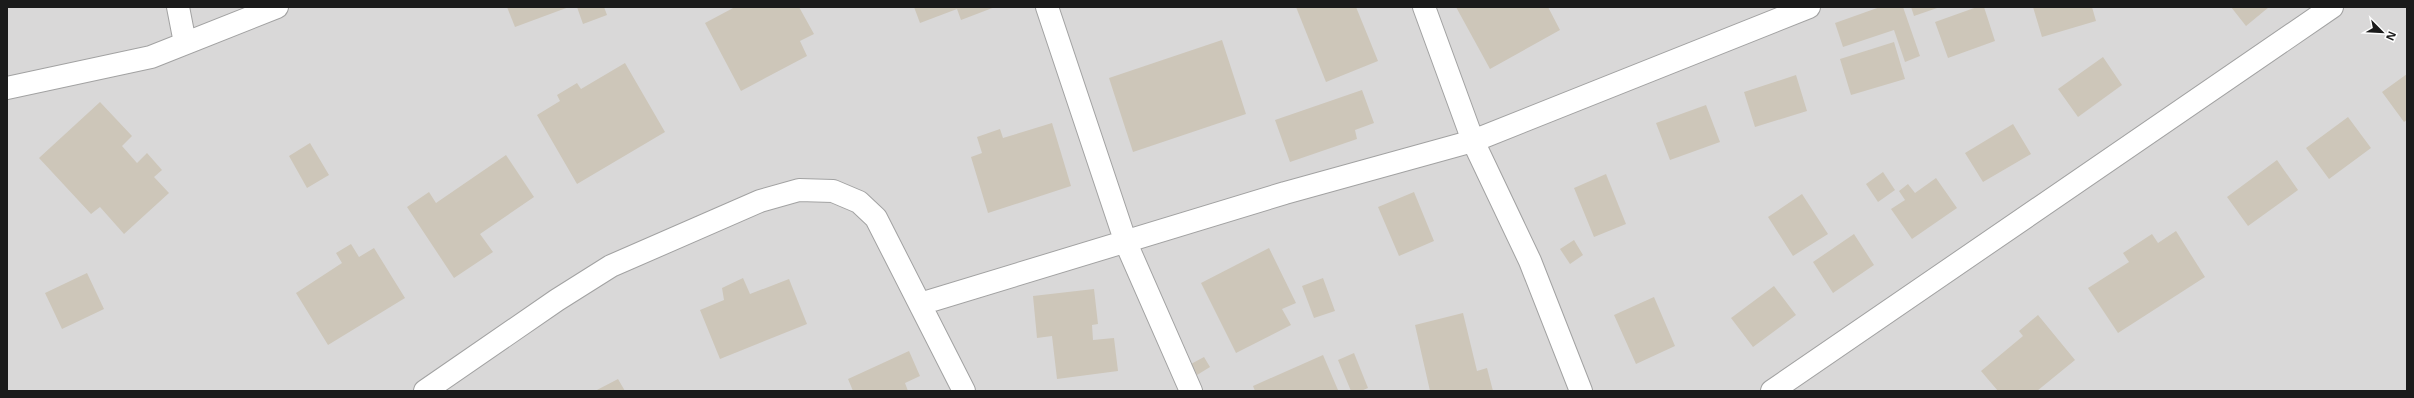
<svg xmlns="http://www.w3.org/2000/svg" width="2414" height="398" font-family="'Noto Sans',sans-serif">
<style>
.residential{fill:#d9d8d8}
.building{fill:#cdc6b9}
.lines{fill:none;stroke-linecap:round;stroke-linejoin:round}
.street-casing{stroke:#a2a2a2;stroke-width:24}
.street{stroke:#fff;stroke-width:22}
</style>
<rect width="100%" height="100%" fill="#edebe0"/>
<path class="residential" d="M7 7H2407V391H7Z"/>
<path class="building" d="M507 7H569L515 27Z
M577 7H604L607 15 583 24Z
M735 7H799L814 34 800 41 807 56 741 91 705 23Z
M914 7H995L961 20 957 9 920 23Z
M1296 7H1356L1378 61 1326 82Z
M1456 7H1548L1560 30 1490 69Z
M1880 7H1903L1920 56 1905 62 1894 30 1843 47 1835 23Z
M1911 7H1940L1914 16Z
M1977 7H1984L1995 41 1948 58 1935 22Z
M2033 7H2092L2096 21 2042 37Z
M2231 7H2269L2246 26Z
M1222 40 1246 114 1133 152 1109 78Z
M1894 42 1905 79 1851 95 1840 59Z
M2103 57 2122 85 2078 117 2058 89Z
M625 63 665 132 577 184 537 115 560 101 557 95 577 83 581 89Z
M2407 74V120L2404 122 2382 92Z
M1796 75 1807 111 1755 127 1744 92Z
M1362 90 1374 123 1355 130 1357 139 1290 162 1275 120Z
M100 102 132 136 122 146 137 163 147 153 162 170 154 177 169 193 124 234 100 207 91 214 39 158Z
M1706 105 1720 142 1670 160 1656 123Z
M2348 117 2371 148 2329 179 2306 148Z
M1052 123 1071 186 988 213 971 157 982 153 977 137 1000 129 1003 138Z
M2013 124 2031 154 1983 182 1965 153Z
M310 143 329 175 307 188 289 156Z
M506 155 534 197 480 234 493 252 454 278 407 207 429 192 436 203Z
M2277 160 2298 190 2248 226 2227 197Z
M1883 172 1895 190 1878 202 1866 184Z
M1606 174 1626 224 1594 237 1574 188Z
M1936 178 1957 208 1912 239 1891 209 1905 200 1899 191 1908 184 1915 193Z
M1414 192 1434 241 1399 256 1378 207Z
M1802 194 1828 234 1793 256 1768 217Z
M2176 231 2205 277 2118 333 2088 288 2129 262 2123 253 2152 234 2158 243Z
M1854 234 1874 265 1833 293 1813 262Z
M1574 240 1583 255 1570 264 1560 249Z
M351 244 359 257 374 248 405 298 328 345 296 293 342 263 336 253Z
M1269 248 1296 303 1282 309 1291 325 1236 353 1201 283Z
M87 273 104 309 62 329 45 293Z
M743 278 750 294 789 279 807 324 720 359 700 310 724 300 722 288Z
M1323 278 1335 311 1314 318 1302 286Z
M1774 286 1796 315 1753 347 1731 318Z
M1094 289 1098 324 1092 325 1093 340 1114 338 1118 371 1057 379 1052 336 1037 338 1033 296Z
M1654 297 1675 346 1636 364 1614 315Z
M1463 313 1477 371 1487 368 1493 391H1430L1415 325Z
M2038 315 2075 360 2037 391H1998L1981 371 2023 336 2019 331Z
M909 351 920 376 905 383 908 391H853L848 379Z
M1354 353 1368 388 1361 391H1351L1338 360Z
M1323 355 1338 390 1255 391 1253 386Z
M1204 357 1210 367 1197 375 1191 364Z
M618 379 625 391H595Z"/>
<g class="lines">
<g class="street-casing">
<path id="street" d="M178 7 185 43
M1047 7 1126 243 1191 391
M7 88 151 57 277 7
M920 304 1285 193 1473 141 1424 7
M425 391 557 300 611 266 760 201 799 190 833 191 859 202 876 218 964 391
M1581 391 1530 261 1473 141 1809 7
M1772 391 2332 7"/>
</g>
<use href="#street" class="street"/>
</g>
<rect width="2414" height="398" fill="none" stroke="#1b1b1b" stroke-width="16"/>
<g transform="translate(2382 32) rotate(114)" stroke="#ffffff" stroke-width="3" paint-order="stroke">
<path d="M0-3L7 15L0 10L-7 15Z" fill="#1b1b1b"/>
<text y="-6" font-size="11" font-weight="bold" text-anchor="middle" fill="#1b1b1b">N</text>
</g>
</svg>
